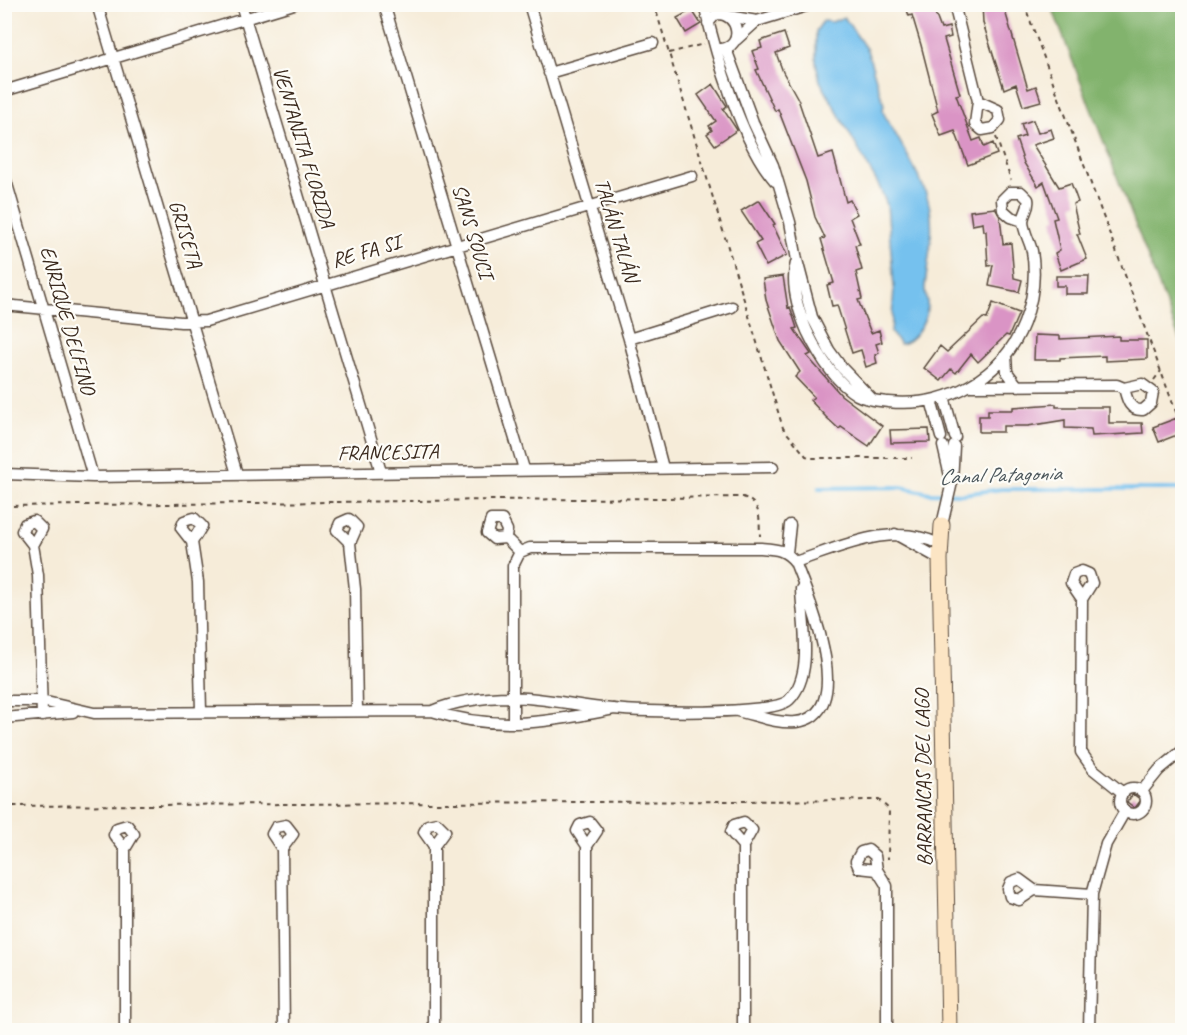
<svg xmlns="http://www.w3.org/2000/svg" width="1187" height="1035" font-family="Caveat,sans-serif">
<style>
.forest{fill:#82b36d;stroke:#5e6e46;stroke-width:1.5}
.water{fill:#74c1ee;stroke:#587686;stroke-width:1.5}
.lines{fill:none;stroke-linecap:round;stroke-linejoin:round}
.stream{stroke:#74c1ee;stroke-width:4}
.building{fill:#da94c5}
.street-casing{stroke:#57473a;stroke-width:13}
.secondary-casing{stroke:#57473a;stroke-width:17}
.path{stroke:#57473a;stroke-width:2;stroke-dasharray:4.5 4.5;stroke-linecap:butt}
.street{stroke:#fff;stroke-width:10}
.secondary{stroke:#fce5c4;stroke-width:15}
.labels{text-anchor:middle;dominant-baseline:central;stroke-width:4.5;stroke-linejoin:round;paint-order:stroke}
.street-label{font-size:21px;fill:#3b2a1e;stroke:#fdfcf7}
.water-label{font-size:22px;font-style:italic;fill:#4c575c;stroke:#fdfcf7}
</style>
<rect width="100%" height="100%" fill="#fdfcf7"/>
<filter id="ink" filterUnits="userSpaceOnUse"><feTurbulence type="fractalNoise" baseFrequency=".0167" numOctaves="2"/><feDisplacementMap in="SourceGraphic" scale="12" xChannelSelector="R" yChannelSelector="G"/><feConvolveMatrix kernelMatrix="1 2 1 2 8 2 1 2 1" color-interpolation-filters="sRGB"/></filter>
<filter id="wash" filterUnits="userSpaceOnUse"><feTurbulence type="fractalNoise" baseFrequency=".008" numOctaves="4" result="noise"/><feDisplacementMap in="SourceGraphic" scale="24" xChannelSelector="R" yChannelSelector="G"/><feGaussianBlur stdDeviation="1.35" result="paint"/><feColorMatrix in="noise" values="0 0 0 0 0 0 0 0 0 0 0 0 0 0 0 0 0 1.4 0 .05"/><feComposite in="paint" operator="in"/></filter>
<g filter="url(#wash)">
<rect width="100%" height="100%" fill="#f6ecd9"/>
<path class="forest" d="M1051 5H1182V346Z"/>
<path class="water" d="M844 17 867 50 884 105C883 109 882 110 884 114 898 139 914 164 925 191 938 224 928 255 925 287 924 295 929 303 927 310 925 323 913 343 900 344L891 333 894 287 887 205 879 186 820 81 816 63V31L823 21 832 22Z"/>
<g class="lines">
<path class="stream" d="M819 488 901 487 929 493 963 494 1001 489H1182"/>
</g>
<g id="blocks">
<path class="building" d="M905 4H937L933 8 941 29 949 27 951 37 944 39 960 94 956 95 973 141 981 138 984 147 993 143 997 154 968 165 955 131 941 136 932 114 938 111 921 45 912 15 909 16Z
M982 4H1003L1028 89 1036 86 1041 101 1023 106 1016 84 1004 89 983 23Z
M692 10 701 24 686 33 677 18Z
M784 33 789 48 776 53 783 72 798 99 818 158 833 153 846 202 850 200 857 214 850 218 860 244 855 245 862 270 856 272 862 299 858 300 871 333 879 330 882 342 876 344 879 353 875 355 877 363 866 367 861 350 852 353 837 305 832 306 827 285 834 283 821 239 825 238 815 217 806 181 778 109 775 111 756 70 759 69 752 51 762 48 760 41Z
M713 84 725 103 727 106 723 109 737 130 715 145 707 134 712 130 709 126 716 121 698 95Z
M1033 120 1038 133 1051 129 1054 138 1033 145 1059 187 1071 183 1078 202 1073 204 1080 234H1077L1087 259 1061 270 1055 253 1060 250 1053 219 1057 218 1044 182 1038 186 1024 163 1016 139 1025 136 1021 124Z
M759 200 775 224 773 225 787 255 766 266 755 244 761 241 741 211Z
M995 208 1000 217 1003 244 1011 243 1014 278 1022 280 1019 292 989 286 993 265 988 266 986 231H984L983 223 972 225 970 211Z
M783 276 788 308 790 307 797 328 794 329 811 354 807 356 841 395 882 426 869 446 841 427 839 429 826 417 810 400 814 397 795 377 800 372 780 341 766 300 763 279Z
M1056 276H1089L1088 294H1065V286H1056Z
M993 303 1019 313 1009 336 1006 335 978 362 971 354 956 373 951 369 941 381 924 368 940 346 947 352 983 318 987 319Z
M1035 335 1060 336V339L1119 336V340H1147V359L1105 361V356L1060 358V360H1034Z
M1056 404V407H1109V423H1142L1143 433 1092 436 1091 429 1065 428V420L1028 426H1003V432H979V416H988V410H1013V407Z
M1177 418 1182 433 1159 442 1153 427Z
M929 429 930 442 891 443 890 430Z
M1133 794 1141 800 1135 808 1127 802Z"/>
</g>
</g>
<g filter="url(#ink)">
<use href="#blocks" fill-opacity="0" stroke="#57473a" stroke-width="1.5"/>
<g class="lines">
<g class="street-casing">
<path id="street" d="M97 4 237 474
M241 4 381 472
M384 4 524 469
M529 4 629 339 663 468
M704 4C716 55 741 142 775 181
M954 4 978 101 975 124 982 130 993 128 1000 120 998 110 978 101
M728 16 757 21 736 40
M757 21 813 4
M708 23 716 14C739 12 745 47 721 49
M726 49 753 122 773 165 790 222 797 260 812 317 829 350 842 368 873 400
M549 73 653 43
M4 91 294 4
M4 174 93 477
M797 260C789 283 798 310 807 331 818 354 834 381 857 395 866 400 878 401 888 402 945 408 1003 378 1024 323 1033 300 1036 275 1032 251 1030 242 1023 230 1023 221 1024 212 1030 208 1028 199L1021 192H1010L1002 200 1003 210 1011 217 1023 221
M4 305 181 322 206 321 692 176
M629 339 732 307
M1006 355 1007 372 1017 385
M971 386 1117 385 1124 388 1142 384 1153 392 1151 403 1143 410C1129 411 1127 399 1124 388
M944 397 955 437
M931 400 941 437
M943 446 950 476
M4 474 93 477 773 467
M942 525 952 482 954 446
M895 534 940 559
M506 538 494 539 487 533 491 520H502L507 530 506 538 520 552 530 548H761C775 549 785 549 795 562 807 593 860 715 796 722 776 724 756 715 737 711
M192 542 202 526 194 518 184 521 181 528 192 542 198 582 201 712
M350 543 337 530 340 523 349 519 357 527 350 543 355 589 357 711
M33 545 42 529 34 521 25 524 22 531 33 545 38 575 42 716
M787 553 790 525
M795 562C841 547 893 521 939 544
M1082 599 1071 583 1074 574 1082 571 1089 574 1092 583 1082 599 1081 752 1093 769 1123 793
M4 701H42L94 713 432 711C497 732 548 722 614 709
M432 711C456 701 485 697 512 697 546 698 579 706 612 709 640 712 773 716 789 700 815 674 802 622 801 589
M4 718 73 712
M513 723V566L520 552
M1120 801a13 13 0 1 1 26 0a13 13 0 1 1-26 0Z
M1142 791 1159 770 1182 751
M434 846 424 832 428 825 437 823 445 831 434 846V1030
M587 846 577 831 580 825 590 822 597 831 587 846V1030
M743 846 731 832 734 825 744 822 752 830 743 846V1030
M125 849 114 835 117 828 127 825 134 834 125 849V1030
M282 849 272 834 276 827 286 825 293 834 282 849 284 1030
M877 870 859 868 856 861 861 852 868 850 875 856 877 870 887 886V1030
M1034 890 1019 900 1010 897 1008 889 1011 882 1019 879 1034 890 1092 894
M1089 1030 1092 894 1106 844 1125 811"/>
</g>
<g class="secondary-casing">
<path id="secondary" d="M942 525 940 559 949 1030"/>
</g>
<path class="path" d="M654 4 783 428 806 456 812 458H912
M1024 4 1182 428
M669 53 704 44
M996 137 1011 180
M1154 380 1161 371
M4 506 743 497C762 504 759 518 760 536
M4 806 879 800 889 809 888 859"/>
<use href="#street" class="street"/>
<use href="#secondary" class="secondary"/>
</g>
</g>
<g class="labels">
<g class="street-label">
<text transform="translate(304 147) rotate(73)">VENTANITA FLORIDA</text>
<text transform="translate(617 230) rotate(73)">TALÁN TALÁN</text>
<text transform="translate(473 231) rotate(73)">SANS SOUCI</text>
<text transform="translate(186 234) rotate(73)">GRISETA</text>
<text transform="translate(366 251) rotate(-16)">RE FA SI</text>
<text transform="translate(68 320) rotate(74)">ENRIQUE DELFINO</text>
<text transform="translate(388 452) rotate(-1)">FRANCESITA</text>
<text transform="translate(923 778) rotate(-91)">BARRANCAS DEL LAGO</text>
</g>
<g class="water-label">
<text transform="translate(1000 475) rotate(-2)">Canal Patagonia</text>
</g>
</g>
<rect width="1187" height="1035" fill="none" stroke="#fdfcf7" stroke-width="24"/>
</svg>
